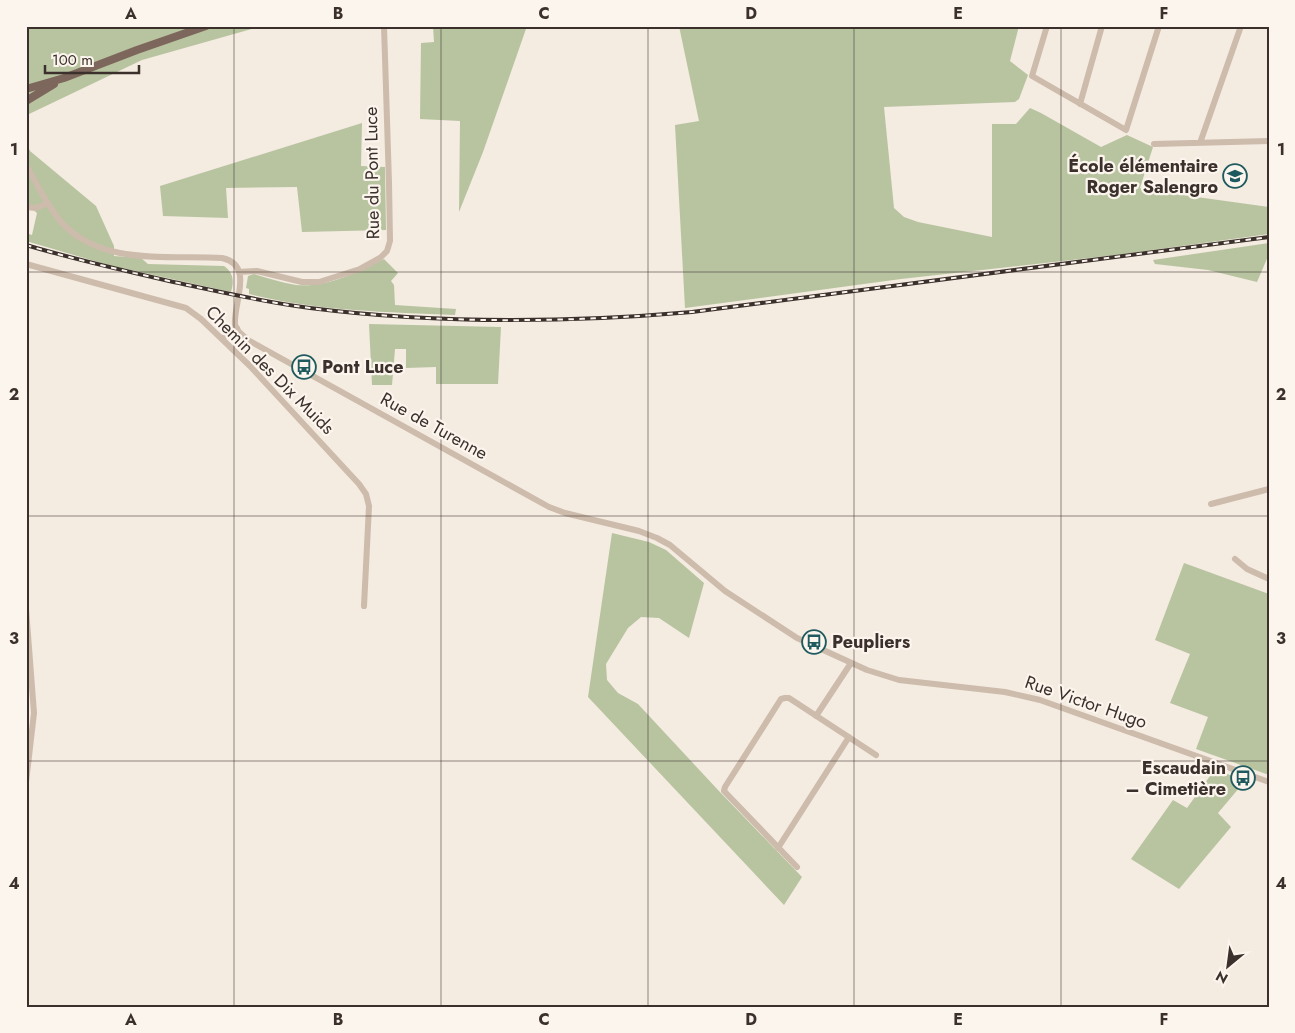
<svg xmlns="http://www.w3.org/2000/svg" width="1295" height="1033" font-family="Jost,sans-serif">
<style>
.green{fill:#b8c4a0}
.lines{fill:none;stroke-linecap:round;stroke-linejoin:round}
.minor{stroke:#cdbbac;stroke-width:6}
.major{stroke:#7d675c;stroke-width:8}
.rail-casing{stroke:#3b302b;stroke-width:4}
.rail{stroke:#fbf5ee;stroke-width:2;stroke-dasharray:5.5;stroke-linecap:butt}
.grid{fill:none;stroke:#3b302b;stroke-width:1;stroke-opacity:0.55}
.labels{text-anchor:middle;dominant-baseline:central;stroke-width:4.5;stroke-linejoin:round;paint-order:stroke}
.poi-label{font-size:18px;font-weight:bold;fill:#3b302b;stroke:#fbf5ee;text-anchor:end}
.street-label{font-size:18px;fill:#3b302b;stroke:#fbf5ee}
.neatline{fill:none;stroke:#3b302b;stroke-width:2}
.grid-label{font-size:16px;text-anchor:middle;font-weight:bold;fill:#3b302b}
</style>
<rect width="100%" height="100%" fill="#f4ebe1"/>
<path class="green" d="M26 26H262L142 60 27 115 26 117Z
M433 26H527L483 152 459 212 460 121 420 119 421 43 434 42Z
M679 26H1019L1010 61 1028 75 1019 99 1015 102 884 107 894 208 904 217 918 222 992 237V124H1016L1030 108 1041 113 1101 147 1127 135 1153 147 1140 188 1146 190 1269 207V234L1116 255 901 279 685 308 675 125 699 121Z
M362 123 361 166 385 167 386 230 302 232 297 187 226 188 228 218 163 216 160 186Z
M26 142 30 151 96 206 114 246V256L141 258 148 264 224 266C234 273 234 282 231 292L108 265 26 241V233L32 235 37 213 26 204Z
M1269 243V254L1257 282 1208 270 1155 264 1153 260Z
M384 259 398 273 391 281 394 285 395 305 456 309 455 315C386 312 316 311 249 294V289L246 288 248 276 254 274C268 278 282 283 296 285 327 288 357 272 384 259Z
M369 324 501 327 498 384H436V367L406 368V349H395L392 385H372Z
M612 533 649 542 666 550 704 583 689 638 659 618 641 617 628 628 606 664 607 680 618 693 638 704 718 790 802 877 784 905 588 697Z
M1184 563 1269 594V775L1196 749 1208 717 1170 703 1190 654 1155 640Z
M1215 769 1245 781 1218 813 1231 827 1179 889 1131 859 1173 800 1187 808Z"/>
<g class="lines">
<path class="minor" d="M1047 26 1032 76 1126 130 1159 26
M1080 104 1102 26
M1200 143 1241 26
M1154 144 1269 141
M26 165C37 184 47 206 62 223 102 266 169 255 222 258 255 265 233 303 235 325L239 332 248 340 549 507 565 513 639 531 657 538 670 545 725 591 797 638 867 670 899 680 1005 692 1040 700 1269 782
M26 207 36 208 48 203
M26 264 186 308 201 319 250 366 359 484 366 494 369 506 364 606
M239 272 257 271 302 282H319L360 269 380 258 387 251 390 241 389 183 384 26
M222 339 229 332 237 328
M1211 504 1269 489
M1235 559 1247 569 1269 579
M26 609 34 713 26 782
M816 716 851 663
M778 848 849 737
M797 867 724 791 725 787 781 699 785 698H789L876 755"/>
<path class="major" d="M26 89 64 78 137 50 206 26
M26 101 54 84"/>
<g class="rail-casing">
<path id="rail" d="M26 245C73 259 121 270 169 281 216 291 263 302 310 308 437 324 565 323 692 312L1269 237"/>
</g>
<use href="#rail" class="rail"/>
</g>
<path class="grid" d="M234 26V1007M441 26V1007M648 26V1007M854 26V1007M1061 26V1007M26 272H1269M26 516H1269M26 761H1269"/>
<defs>
<g id="school-ring" transform="scale(1.25)"><circle r="9.5" fill="#fbf5ee" stroke="#1f5a5e" stroke-width="1.5"/><path d="M0-5L7-2L0 1L-7-2ZM-4 1L0 2.5L4 1V4Q0 6-4 4Z" fill="#1f5a5e"/></g>
<g id="bus-ring" transform="scale(1.25)"><circle r="9.5" fill="#fbf5ee" stroke="#1f5a5e" stroke-width="1.5"/><path d="M-5-6H5V4H4V6H2V4H-2V6H-4V4H-5ZM-3.5-4V0h7V-4ZM-3.5 1.2v1.5H-2V1.2ZM2 1.2v1.5H3.5V1.2Z" fill="#1f5a5e"/></g>
</defs>
<g fill-rule="evenodd">
<use href="#school-ring" x="1235" y="176"/>
<use href="#bus-ring" x="304" y="367"/>
<use href="#bus-ring" x="814" y="642"/>
<use href="#bus-ring" x="1243" y="778"/>
</g>
<g class="labels">
<g class="poi-label">
<text x="1218" y="166">École élémentaire<tspan x="1218" dy="21">Roger Salengro</tspan></text>
<text x="322" y="367" text-anchor="start">Pont Luce</text>
<text x="832" y="642" text-anchor="start">Peupliers</text>
<text x="1226" y="768">Escaudain<tspan x="1226" dy="21">– Cimetière</tspan></text>
</g>
<g class="street-label">
<text transform="translate(372 173) rotate(-91)">Rue du Pont Luce</text>
<text transform="translate(270 370) rotate(45)">Chemin des Dix Muids</text>
<text transform="translate(434 426) rotate(29)">Rue de Turenne</text>
<text transform="translate(1086 702) rotate(19)">Rue Victor Hugo</text>
</g>
</g>
<rect width="1295" height="1033" fill="none" stroke="#fbf5ee" stroke-width="55"/>
<g transform="translate(1228 966) rotate(209)" stroke="#fbf5ee" stroke-width="4" paint-order="stroke">
<path d="M0-4L9 19L0 12L-9 19Z" fill="#3b302b"/>
<text y="-8" font-size="14" font-weight="bold" text-anchor="middle" fill="#3b302b">N</text>
</g>
<path d="M45 65v8h94v-8" fill="none" stroke="#3b302b" stroke-width="2.5"/>
<text x="52" y="65" font-size="15" fill="#3b302b" stroke="#fbf5ee" stroke-width="4" paint-order="stroke">100 m</text>
<rect x="28" y="28" width="1240" height="978" class="neatline"/>
<g class="grid-label">
<text x="131" y="19">A</text>
<text x="338" y="19">B</text>
<text x="544" y="19">C</text>
<text x="751" y="19">D</text>
<text x="958" y="19">E</text>
<text x="1164" y="19">F</text>
<text x="14" y="155">1</text>
<text x="1281" y="155">1</text>
<text x="14" y="400">2</text>
<text x="1281" y="400">2</text>
<text x="14" y="644">3</text>
<text x="1281" y="644">3</text>
<text x="14" y="889">4</text>
<text x="1281" y="889">4</text>
<text x="131" y="1025">A</text>
<text x="338" y="1025">B</text>
<text x="544" y="1025">C</text>
<text x="751" y="1025">D</text>
<text x="958" y="1025">E</text>
<text x="1164" y="1025">F</text>
</g>
</svg>
